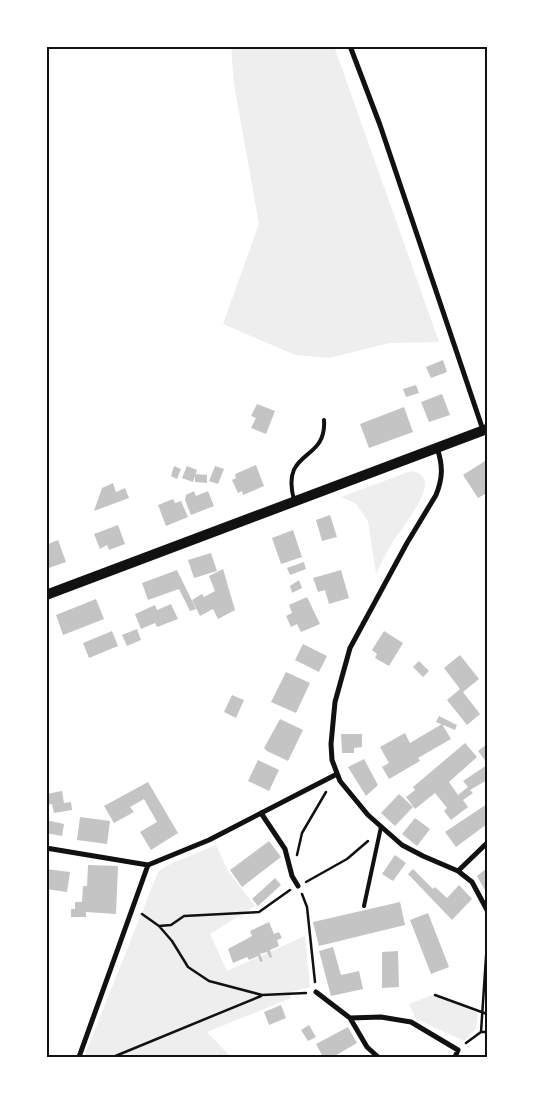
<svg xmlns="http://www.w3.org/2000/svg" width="533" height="1103" font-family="Karla,sans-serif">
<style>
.green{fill:#eee}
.building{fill:#c4c4c4}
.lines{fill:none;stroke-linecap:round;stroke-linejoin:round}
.path{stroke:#111;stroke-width:2.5}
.service{stroke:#111;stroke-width:4}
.minor{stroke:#111;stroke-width:5}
.secondary{stroke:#111;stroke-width:10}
.neatline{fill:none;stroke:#111;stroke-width:2}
</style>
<rect width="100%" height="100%" fill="#fff"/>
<path class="green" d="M231 46H334L439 342 390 343 329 358 295 355 223 324 259 224 234 84Z
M411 471C448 476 400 529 392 543 386 553 381 563 376 574L368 521 356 504 341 497Z
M216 845 228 871 255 906 210 934 227 971 305 936 310 987 291 992V998L207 1032 231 1057H84L158 872 166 866Z
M432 995 478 1013 476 1029 464 1041 416 1019 409 1004Z"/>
<path class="building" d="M443 360 447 372 431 378 426 367Z
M416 385 419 393 406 397 403 389Z
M442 394 450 415 429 422 421 402Z
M257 404 275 411 266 434 251 428 256 418 251 416Z
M404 407 413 432 369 448 360 424Z
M485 461 487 493 478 498 463 475Z
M256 465 264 486 243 495 242 491 238 493 232 480 236 478 235 474Z
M174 466 181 469 177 479 171 476Z
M187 466 197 470 193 482 182 478Z
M215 466 224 469 218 484 209 481Z
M195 474 207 475V483L195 482Z
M113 483 116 492 125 488 129 498 94 511 102 488Z
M194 491 196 496 208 491 214 506 191 515 185 500 186 495Z
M173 499 175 503 181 501 188 517 166 526 158 505Z
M330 515 337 537 322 541 316 520Z
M118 525 125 544 109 550 107 545 100 549 94 534Z
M293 530 302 557 281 564 272 538Z
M58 540 66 562 46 569V545Z
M211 553 217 571 194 578 188 560Z
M304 562 306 569 290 575 287 568Z
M223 569 235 610 218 619 213 609 200 616 192 600 202 594 204 597 215 591 209 576Z
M177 570 196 609 190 611 179 589 148 600 142 583Z
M341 570 349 598 329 604 325 590 318 592 313 578Z
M299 580 302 588 292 593 290 586Z
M307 597 320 624 301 632 297 624 291 627 286 616 292 613 289 605Z
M96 599 104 619 63 635 56 615Z
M171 604 178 619 157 627 155 623 141 629 135 614 155 605 157 610Z
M137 629 141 640 127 646 122 635Z
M112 631 118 646 89 658 83 643Z
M384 631 403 643 389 666 375 658 377 654 372 650Z
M303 644 327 656 319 672 295 660Z
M460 655 479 679 463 692 480 714 467 725 447 700 460 689 444 668Z
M419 661 429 671 423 677 413 667Z
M286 672 310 683 296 713 271 702Z
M232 695 244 700 236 718 224 712Z
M439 716 457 725 455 730 436 722Z
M280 719 303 730 288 761 267 751 264 748Z
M442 724 451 739 418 758 420 761 389 779 382 767 389 763 380 747 405 733 410 743Z
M341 734H362V747L354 748V753H342Z
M465 743 477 757 449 782 458 795 468 787 463 781 487 765V780L470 790 473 793 463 800 468 807 451 820 444 811 447 808 435 793 415 809 406 797 415 790 413 787Z
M487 744V763L478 751Z
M364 759 378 785 366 796 348 767Z
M258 760 279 770 269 791 248 781Z
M148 782 178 833 151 850 140 832 157 822 144 799 130 807 134 812 114 823 104 806Z
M62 791 64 803 71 802 72 810 54 813 52 804 46 805V794Z
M399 794 413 807 395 826 381 813Z
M487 804V824L456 847 445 832Z
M80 817 110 821 107 844 77 840Z
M415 818 430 829 417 846 402 834Z
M46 820 64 824 62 836 46 833Z
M269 841 281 857 242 887 230 870Z
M395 855 406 863 393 881 382 874Z
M88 865 118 866 116 914 86 912V917H71V909H75V902H82L83 886H87Z
M487 868V894L477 876Z
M46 869 70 872 67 892 46 889Z
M413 869 433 889 435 887 447 898 459 885 472 899 452 920 408 874Z
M275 878 281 885 258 906 252 899Z
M400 902 405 925 319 946 313 922Z
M428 913 449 967 431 974 410 920Z
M269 922 274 934 279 932 282 938 277 940 279 946 270 950 272 957 270 958 267 952 260 954 263 961 260 962 258 956 249 960 247 957 233 963 228 949 252 936 250 931Z
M333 947 341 975 359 971 363 989 331 996 319 951Z
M398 951 399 987 382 988V952Z
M281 1005 286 1018 269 1025 264 1012Z
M309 1025 316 1037 308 1041 301 1030Z
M348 1027 357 1043 333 1057H323L316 1044Z"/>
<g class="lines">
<path class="path" d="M297 855 302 833 326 792
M306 882 347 859 368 841
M302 894 307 907 315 982
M142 914 159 926 171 925 184 916 259 912 290 890
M159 926 172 941 188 967 209 981 262 995 306 993
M487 942 481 1032H487
M435 995 487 1014
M466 1043 481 1032
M113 1057 261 996"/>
<path class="service" d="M294 500C280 448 327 463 324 420
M364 906 381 827"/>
<path class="minor" d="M350 46 380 125 483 430
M437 448C443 465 443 478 436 495L407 543 350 648 335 702 331 744 332 760 340 781 368 815 402 845 423 856 458 871 472 882 487 910
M261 813 285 849 292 876 298 886
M46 848 148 865 209 840 337 774
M458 871 487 843
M316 992 350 1018 367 1047 378 1057
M350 1018 381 1017 411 1022 458 1050 455 1057
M79 1057 148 865"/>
<path class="secondary" d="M46 595 487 429"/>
</g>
<rect width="533" height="1103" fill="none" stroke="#ffffff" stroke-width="95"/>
<rect x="48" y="48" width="438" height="1008" class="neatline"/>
</svg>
